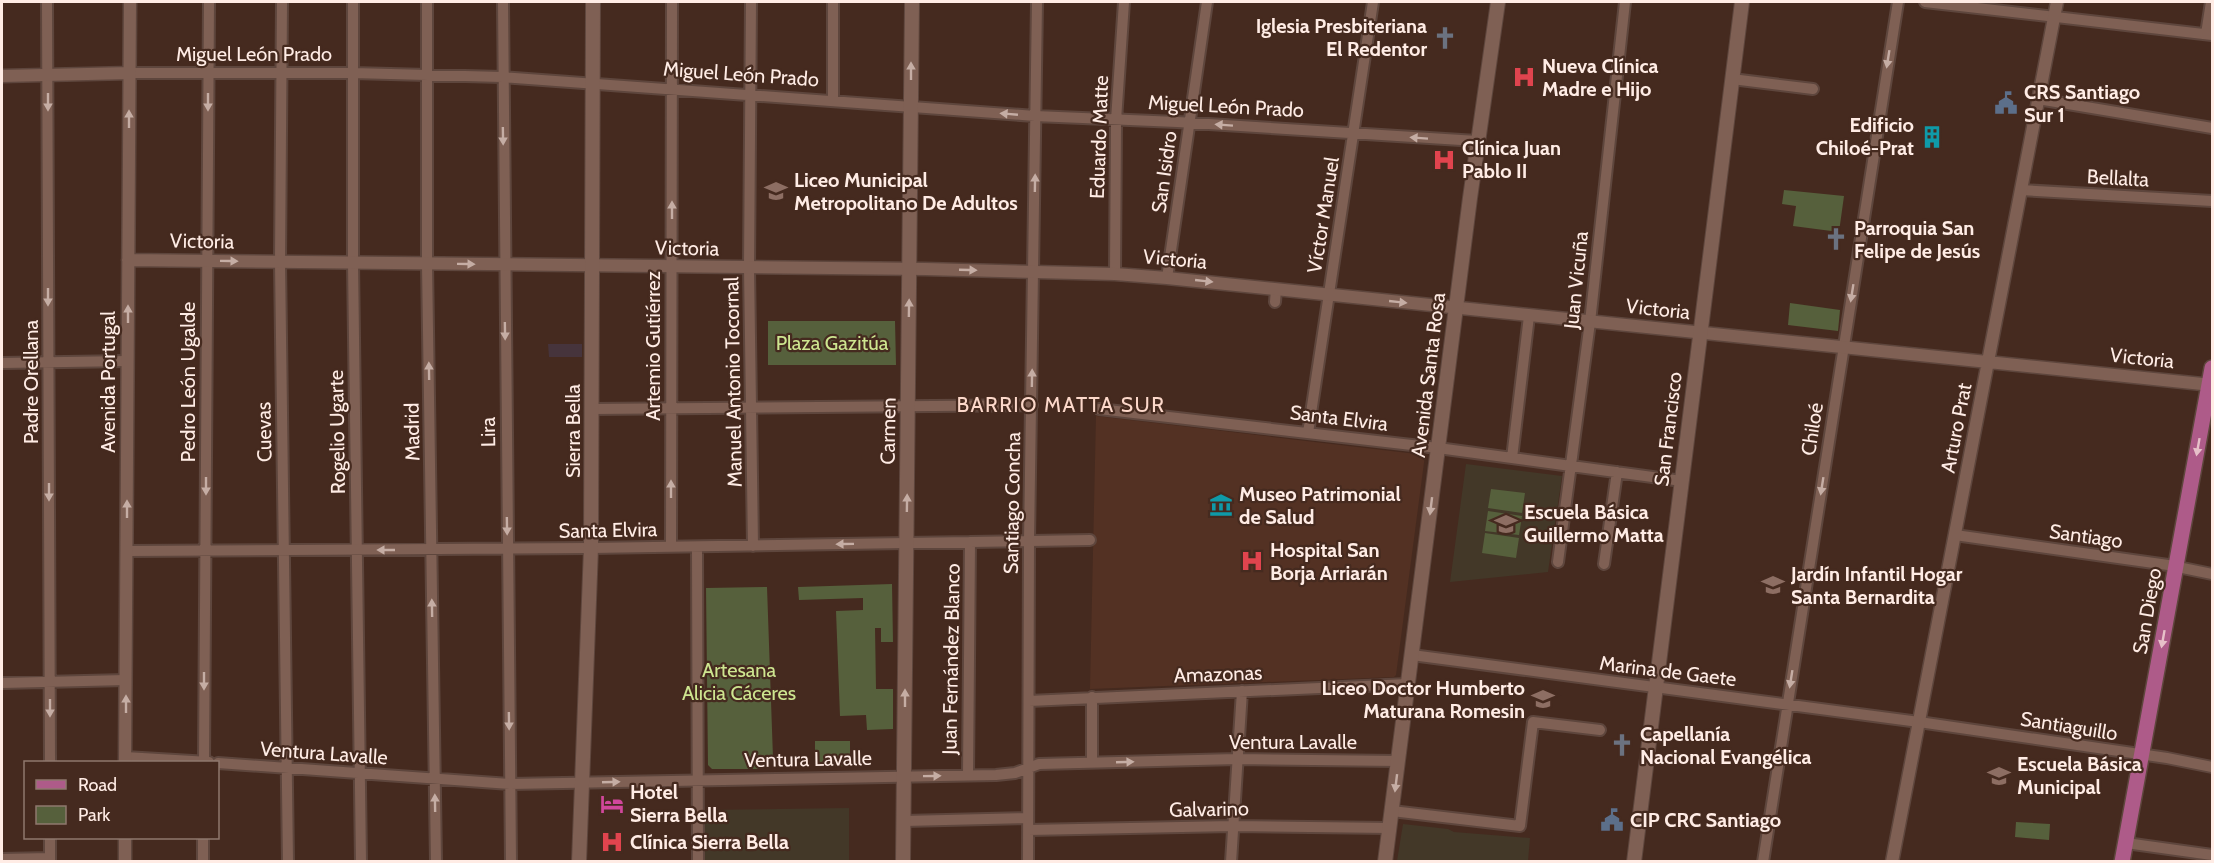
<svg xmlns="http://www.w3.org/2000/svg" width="2214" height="863" font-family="Cabin,sans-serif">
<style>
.built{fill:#533123}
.industrial{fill:#46343c}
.education{fill:#433828}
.green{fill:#56603c}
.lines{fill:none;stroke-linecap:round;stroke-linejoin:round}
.minor-casing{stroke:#5e463d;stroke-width:14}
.tertiary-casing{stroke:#5e463d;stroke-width:15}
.secondary-casing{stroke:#5e463d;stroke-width:16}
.primary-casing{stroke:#5e463d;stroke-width:18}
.minor{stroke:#7f6054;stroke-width:10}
.tertiary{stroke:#7f6054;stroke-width:12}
.secondary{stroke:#7f6054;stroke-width:14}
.primary{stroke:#ae5b89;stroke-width:15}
.oneway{fill:#c5ada4}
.oneway2{fill:#e7c0c9}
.labels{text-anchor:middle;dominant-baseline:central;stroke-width:4.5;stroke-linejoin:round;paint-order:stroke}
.poi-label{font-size:20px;font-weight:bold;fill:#ffece5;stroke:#452a1f;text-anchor:start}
.street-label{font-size:20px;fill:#ffece5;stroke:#452a1f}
.park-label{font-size:20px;fill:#cee690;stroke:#452a1f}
.neighbourhood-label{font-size:21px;letter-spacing:1.5px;fill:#fcd8ca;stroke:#452a1f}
</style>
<rect width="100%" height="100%" fill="#452a1f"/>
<path class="built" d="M1096 416 1425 455 1396 675 1394 677 1090 689Z"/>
<path class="industrial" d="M548 344H582V357H549Z"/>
<path class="education" d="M1466 464 1562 476 1548 572 1450 582Z
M849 808V861H703V810Z
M1403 824 1448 829 1454 832 1530 838 1528 861H1397Z"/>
<path class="green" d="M1784 190 1844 196 1839 232 1793 226 1796 206 1782 204Z
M1790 303 1840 310 1838 331 1788 325Z
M768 321H895L896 365H768Z
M1491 489 1525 493 1522 513 1488 508Z
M1488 511 1522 516 1519 535 1485 531Z
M1485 533 1519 538 1516 558 1482 553Z
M892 584 893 642H881V628H875L876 689H893V729L867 730 866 715 840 716 836 611 863 610V598L799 600 798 587Z
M767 587 773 758 759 759V769H712L708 765 706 588Z
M815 741H850V766L815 767Z
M2016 822 2050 824 2049 840 2015 837Z"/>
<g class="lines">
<g class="minor-casing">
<path id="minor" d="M47 2 50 762
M282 2 280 262 288 862
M353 2V263L361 862
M427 2V264L436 862
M503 2 511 862
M751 2 749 268 753 546
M833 2V100
M1925 2 2212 35
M2206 34 2211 2
M130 73H353L502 77 1035 116 1177 122 1477 141
M1732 79 1813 89
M2038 99 2212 128
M2021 190 2212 201
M1115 274 1116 120 1124 2
M1167 278 1207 2
M1275 302 1276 289
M2 363 128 361
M592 409 1032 405
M1099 409 1438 448 1682 481
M1308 433 1373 2
M1512 458 1529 316
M1955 535 2168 565 2212 574
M671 547 672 2
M697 547 698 862
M127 551 591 548 1090 540
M1558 562 1590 322 1625 2
M1604 564 1617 472
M1412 655 1919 722 2167 758 2212 767
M2 683 126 680
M1092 697V763
M1029 701 1408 684
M125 757 209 762
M204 762 209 2
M218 763 510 784 996 775 1015 773 1039 764 1237 759 1398 761
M968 775 970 542
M1392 811 1520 826 1533 722 1600 730
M904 821 1028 818
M1028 830 1233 826 1390 828
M50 838V862
M2126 843 2212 855
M2 859 50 858
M203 862V838
M1028 862 1029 541 1037 2
M1231 862 1242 691
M1763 862 1898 2"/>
</g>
<g class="tertiary-casing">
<path id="tertiary" d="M2 76 130 73
M128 260 925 269 1115 274 1167 278 2212 385
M125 762 130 2
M125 862V838
M1892 862 2057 2"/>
</g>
<g class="secondary-casing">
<path id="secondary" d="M579 862 591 548 593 2
M903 862 912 2
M1385 862 1470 198 1498 2
M1634 862 1742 2"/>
</g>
<g class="primary-casing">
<path id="primary" d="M2122 862 2212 368"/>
</g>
<use href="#minor" class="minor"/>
<use href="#tertiary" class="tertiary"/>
<use href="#secondary" class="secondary"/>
<use href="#primary" class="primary"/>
</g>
<defs><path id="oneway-solid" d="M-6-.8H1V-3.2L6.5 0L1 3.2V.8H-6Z" transform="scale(1.5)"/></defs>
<g class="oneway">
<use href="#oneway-solid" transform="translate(1888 59) rotate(99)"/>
<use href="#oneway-solid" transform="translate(911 71) rotate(-90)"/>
<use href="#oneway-solid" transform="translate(48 102) rotate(90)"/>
<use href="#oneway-solid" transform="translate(208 102) rotate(90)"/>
<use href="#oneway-solid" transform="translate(1009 114) rotate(-175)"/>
<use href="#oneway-solid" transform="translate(129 119) rotate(-90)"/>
<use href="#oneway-solid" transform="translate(1224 125) rotate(-176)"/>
<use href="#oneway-solid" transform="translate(503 136) rotate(89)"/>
<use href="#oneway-solid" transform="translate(1419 138) rotate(-176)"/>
<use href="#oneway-solid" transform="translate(1035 183) rotate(-89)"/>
<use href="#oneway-solid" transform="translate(672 210) rotate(-90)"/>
<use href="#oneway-solid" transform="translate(229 261) rotate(1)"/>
<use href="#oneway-solid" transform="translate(466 264) rotate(1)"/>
<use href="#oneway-solid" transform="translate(968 270) rotate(2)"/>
<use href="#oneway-solid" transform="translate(1204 281) rotate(6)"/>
<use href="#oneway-solid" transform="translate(1852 293) rotate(99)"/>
<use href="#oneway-solid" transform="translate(48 297) rotate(90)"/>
<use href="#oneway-solid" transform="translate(1398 302) rotate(6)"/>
<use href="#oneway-solid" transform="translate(909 308) rotate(-89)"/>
<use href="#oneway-solid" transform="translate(128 314) rotate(-90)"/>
<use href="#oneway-solid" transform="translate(505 331) rotate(89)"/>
<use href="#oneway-solid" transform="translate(429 371) rotate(-91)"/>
<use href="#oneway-solid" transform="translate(1032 378) rotate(-89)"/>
<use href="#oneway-solid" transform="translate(206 486) rotate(90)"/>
<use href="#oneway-solid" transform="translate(1822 486) rotate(99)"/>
<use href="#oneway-solid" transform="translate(671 489) rotate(-90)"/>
<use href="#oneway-solid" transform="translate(49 492) rotate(90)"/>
<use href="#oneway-solid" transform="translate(907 503) rotate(-89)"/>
<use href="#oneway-solid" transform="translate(1431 506) rotate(97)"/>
<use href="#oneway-solid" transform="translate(127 509) rotate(-90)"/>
<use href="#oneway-solid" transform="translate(507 526) rotate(89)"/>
<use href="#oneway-solid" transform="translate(845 544) rotate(179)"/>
<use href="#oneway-solid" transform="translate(386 550) rotate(180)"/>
<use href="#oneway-solid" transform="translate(432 608) rotate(-91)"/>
<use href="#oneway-solid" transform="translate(1791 679) rotate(99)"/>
<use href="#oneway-solid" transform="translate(204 681) rotate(90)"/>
<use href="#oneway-solid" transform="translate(905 698) rotate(-90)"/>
<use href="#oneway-solid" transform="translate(126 704) rotate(-90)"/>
<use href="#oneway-solid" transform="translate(50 708) rotate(90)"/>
<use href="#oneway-solid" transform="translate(509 721) rotate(89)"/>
<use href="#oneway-solid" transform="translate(1125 762) rotate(-2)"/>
<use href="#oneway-solid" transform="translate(932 776) rotate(-1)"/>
<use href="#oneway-solid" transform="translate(611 782) rotate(-2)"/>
<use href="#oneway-solid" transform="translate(1396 783) rotate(97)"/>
<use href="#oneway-solid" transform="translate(435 803) rotate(-91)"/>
</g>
<g class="oneway2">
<use href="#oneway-solid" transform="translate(2198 447) rotate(100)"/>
<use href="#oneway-solid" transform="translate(2163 639) rotate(100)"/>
</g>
<defs>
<g id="church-bare" transform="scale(1.8)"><path d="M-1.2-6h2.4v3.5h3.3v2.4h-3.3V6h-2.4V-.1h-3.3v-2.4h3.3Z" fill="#6b7280" stroke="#452a1f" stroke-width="2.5" paint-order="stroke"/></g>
<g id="hospital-bare" transform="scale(1.8)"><path d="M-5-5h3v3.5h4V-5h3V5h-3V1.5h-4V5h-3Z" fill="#e0444e" stroke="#452a1f" stroke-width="2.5" paint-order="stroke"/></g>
<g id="civic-bare" transform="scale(1.8)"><path d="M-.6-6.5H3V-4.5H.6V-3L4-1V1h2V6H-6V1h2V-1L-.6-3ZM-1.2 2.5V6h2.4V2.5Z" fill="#5c6f8a" stroke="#452a1f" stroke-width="2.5" paint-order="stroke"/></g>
<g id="building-bare" transform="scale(1.8)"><path d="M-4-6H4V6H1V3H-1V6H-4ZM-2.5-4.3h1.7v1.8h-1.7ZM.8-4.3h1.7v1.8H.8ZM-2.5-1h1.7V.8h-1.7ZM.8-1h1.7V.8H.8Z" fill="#0f9aa8" stroke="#452a1f" stroke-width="2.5" paint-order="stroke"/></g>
<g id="school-bare" transform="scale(1.8)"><path d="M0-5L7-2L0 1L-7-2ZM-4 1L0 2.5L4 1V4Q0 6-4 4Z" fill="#8d6e63" stroke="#452a1f" stroke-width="2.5" paint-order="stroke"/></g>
<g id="museum-bare" transform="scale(1.8)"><path d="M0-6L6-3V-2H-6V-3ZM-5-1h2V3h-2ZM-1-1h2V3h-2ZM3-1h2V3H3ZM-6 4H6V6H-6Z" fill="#0f9aa8" stroke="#452a1f" stroke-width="2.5" paint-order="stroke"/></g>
<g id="hotel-bare" transform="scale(1.8)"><path d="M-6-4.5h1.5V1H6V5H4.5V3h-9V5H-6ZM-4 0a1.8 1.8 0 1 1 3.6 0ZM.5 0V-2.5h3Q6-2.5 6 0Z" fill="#d1479c" stroke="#452a1f" stroke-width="2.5" paint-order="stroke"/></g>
</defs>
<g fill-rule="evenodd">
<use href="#church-bare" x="1445" y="38"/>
<use href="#hospital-bare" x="1524" y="77"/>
<use href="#civic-bare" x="2006" y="103"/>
<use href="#building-bare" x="1932" y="137"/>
<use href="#hospital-bare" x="1444" y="160"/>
<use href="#school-bare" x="776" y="191"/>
<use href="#church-bare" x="1836" y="239"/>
<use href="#museum-bare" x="1221" y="505"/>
<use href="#school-bare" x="1506" y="524"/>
<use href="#hospital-bare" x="1252" y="561"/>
<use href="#school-bare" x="1773" y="585"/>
<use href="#school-bare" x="1543" y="699"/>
<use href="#church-bare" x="1622" y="745"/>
<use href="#school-bare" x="1999" y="776"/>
<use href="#hotel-bare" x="612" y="804"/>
<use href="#civic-bare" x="1612" y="820"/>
<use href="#hospital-bare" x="612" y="842"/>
</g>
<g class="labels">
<g class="poi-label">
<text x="1427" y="26" text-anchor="end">Iglesia Presbiteriana<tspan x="1427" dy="23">El Redentor</tspan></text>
<text x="1542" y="66">Nueva Clínica<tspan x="1542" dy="23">Madre e Hijo</tspan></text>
<text x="2024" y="92">CRS Santiago<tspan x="2024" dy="23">Sur 1</tspan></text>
<text x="1914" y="125" text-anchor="end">Edificio<tspan x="1914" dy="23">Chiloé-Prat</tspan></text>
<text x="1462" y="148">Clínica Juan<tspan x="1462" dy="23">Pablo II</tspan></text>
<text x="794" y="180">Liceo Municipal<tspan x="794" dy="23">Metropolitano De Adultos</tspan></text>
<text x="1854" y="228">Parroquia San<tspan x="1854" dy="23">Felipe de Jesús</tspan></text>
<text x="1239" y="494">Museo Patrimonial<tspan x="1239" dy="23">de Salud</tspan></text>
<text x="1524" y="512">Escuela Básica<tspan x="1524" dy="23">Guillermo Matta</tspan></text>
<text x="1270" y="550">Hospital San<tspan x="1270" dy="23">Borja Arriarán</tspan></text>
<text x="1791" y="574">Jardín Infantil Hogar<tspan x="1791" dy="23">Santa Bernardita</tspan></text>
<text x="1525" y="688" text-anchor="end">Liceo Doctor Humberto<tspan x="1525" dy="23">Maturana Romesin</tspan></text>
<text x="1640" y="734">Capellanía<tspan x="1640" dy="23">Nacional Evangélica</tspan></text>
<text x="2017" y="764">Escuela Básica<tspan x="2017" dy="23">Municipal</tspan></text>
<text x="630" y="792">Hotel<tspan x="630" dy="23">Sierra Bella</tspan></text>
<text x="1630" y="820">CIP CRC Santiago</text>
<text x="630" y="842">Clínica Sierra Bella</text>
</g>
<g class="street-label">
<text x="254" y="54">Miguel León Prado</text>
<text transform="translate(741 74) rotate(4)">Miguel León Prado</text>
<text transform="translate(1226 106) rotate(3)">Miguel León Prado</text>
<text transform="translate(1099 137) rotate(-88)">Eduardo Matte</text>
<text transform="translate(1164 172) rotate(-82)">San Isidro</text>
<text transform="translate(2118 178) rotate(3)">Bellalta</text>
<text transform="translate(1323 215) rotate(-81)">Víctor Manuel</text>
<text transform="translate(202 241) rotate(1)">Victoria</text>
<text transform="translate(687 248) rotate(1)">Victoria</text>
<text transform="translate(1175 259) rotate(5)">Victoria</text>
<text transform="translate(1576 280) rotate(-84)">Juan Vicuña</text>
<text transform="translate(1658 309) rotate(6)">Victoria</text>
<text transform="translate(653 346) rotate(-90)">Artemio Gutiérrez</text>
<text transform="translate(2142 358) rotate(6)">Victoria</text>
<text transform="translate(1428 375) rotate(-83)">Avenida Santa Rosa</text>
<text transform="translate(31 382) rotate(-90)">Padre Orellana</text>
<text transform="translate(108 382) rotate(-90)">Avenida Portugal</text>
<text transform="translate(188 382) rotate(-90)">Pedro León Ugalde</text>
<text transform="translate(733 382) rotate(-91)">Manuel Antonio Tocornal</text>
<text transform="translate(1339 418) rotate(7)">Santa Elvira</text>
<text transform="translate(1956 428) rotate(-79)">Arturo Prat</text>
<text transform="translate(1668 429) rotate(-83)">San Francisco</text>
<text transform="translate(1812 429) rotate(-81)">Chiloé</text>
<text transform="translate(573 431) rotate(-90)">Sierra Bella</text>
<text transform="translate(888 431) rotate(-89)">Carmen</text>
<text transform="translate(264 432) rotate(-91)">Cuevas</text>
<text transform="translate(337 432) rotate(-91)">Rogelio Ugarte</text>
<text transform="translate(412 432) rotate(-91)">Madrid</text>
<text transform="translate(488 432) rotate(-91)">Lira</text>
<text transform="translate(1012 503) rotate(-89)">Santiago Concha</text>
<text transform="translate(608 530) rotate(-1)">Santa Elvira</text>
<text transform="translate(2086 536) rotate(8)">Santiago</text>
<text transform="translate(2147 611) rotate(-80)">San Diego</text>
<text transform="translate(951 659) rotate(-89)">Juan Fernández Blanco</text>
<text transform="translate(1668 671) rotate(7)">Marina de Gaete</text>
<text transform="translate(1218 674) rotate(-2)">Amazonas</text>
<text transform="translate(2069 726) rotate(9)">Santiaguillo</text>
<text x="1293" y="742">Ventura Lavalle</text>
<text transform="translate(324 753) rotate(4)">Ventura Lavalle</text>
<text transform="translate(808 759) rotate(-1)">Ventura Lavalle</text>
<text transform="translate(1209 809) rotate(-1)">Galvarino</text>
</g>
<g class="park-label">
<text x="832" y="343">Plaza Gazitúa</text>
<text x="739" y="670">Artesana<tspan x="739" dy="23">Alicia Cáceres</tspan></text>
</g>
<g class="neighbourhood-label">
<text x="1061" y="404">BARRIO MATTA SUR</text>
</g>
</g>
<rect width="2214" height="863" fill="none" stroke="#ffece5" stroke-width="6"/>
<rect x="24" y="761" width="195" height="78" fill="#452a1f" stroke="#8f786e" stroke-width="1.5"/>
<rect x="36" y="780" width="30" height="9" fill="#ae5b89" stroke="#8f786e" stroke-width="1.5"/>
<text x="78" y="791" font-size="18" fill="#ffece5">Road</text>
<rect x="36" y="806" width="30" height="18" fill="#56603c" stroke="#8f786e" stroke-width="1.5"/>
<text x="78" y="821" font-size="18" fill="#ffece5">Park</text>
</svg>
